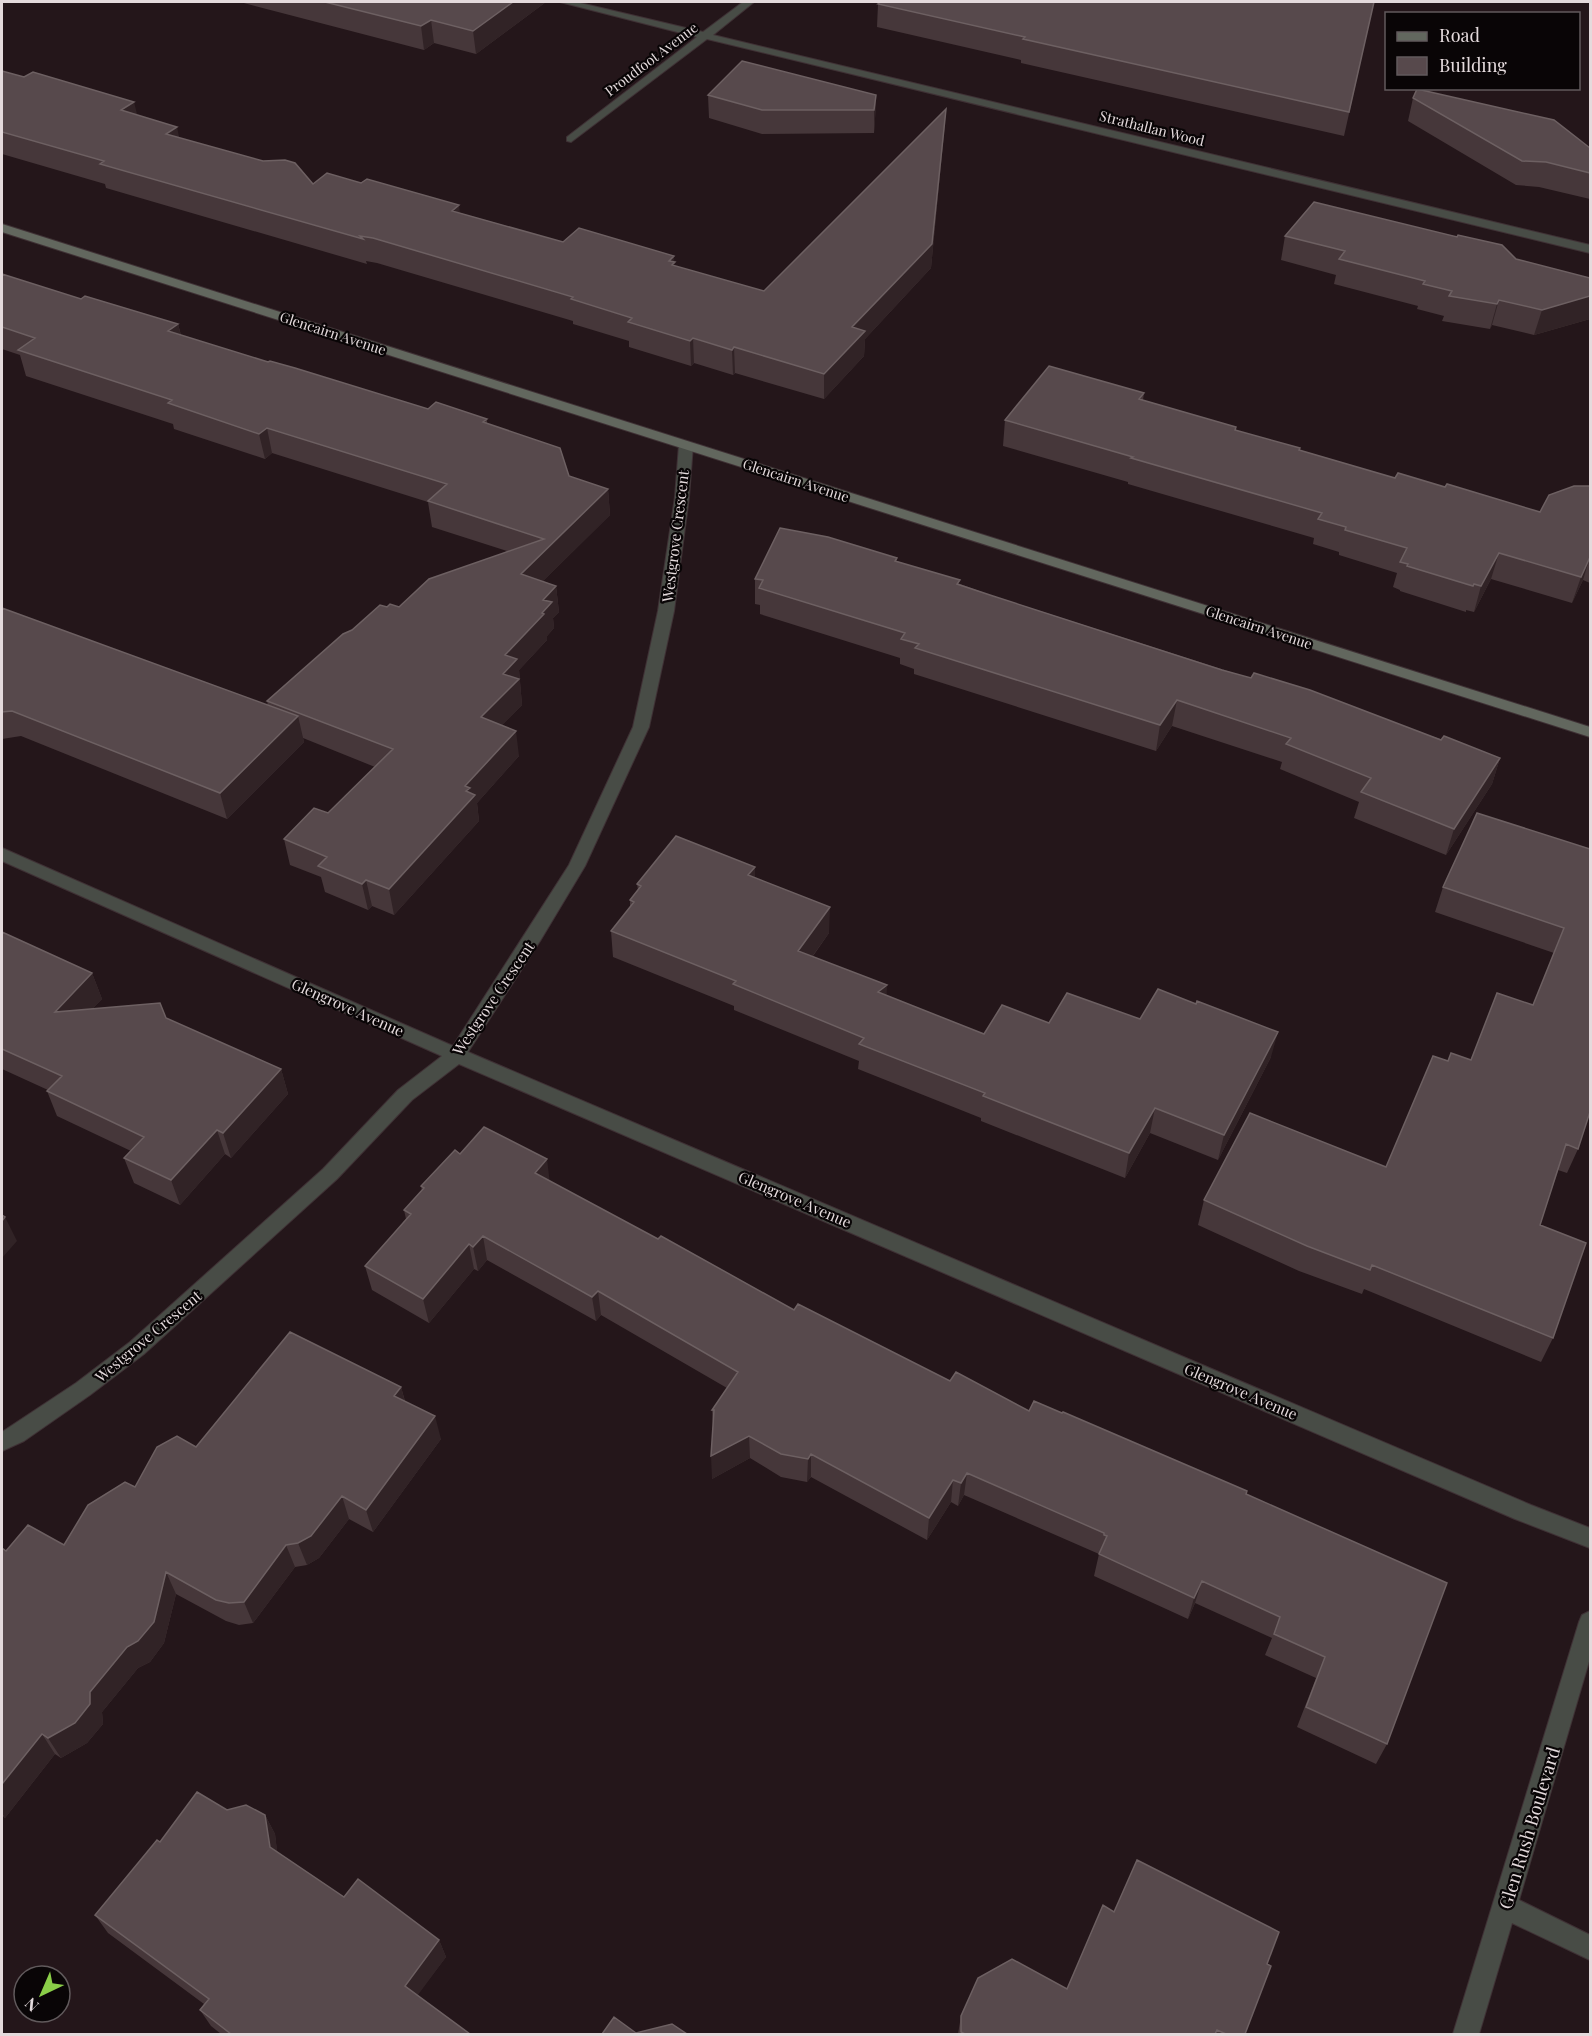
<svg xmlns="http://www.w3.org/2000/svg" width="1592" height="2036" font-family="'Playfair Display',serif">
<style>
.lines{fill:none;stroke-linecap:round;stroke-linejoin:round}
.street-casing{stroke:#3f3135;stroke-width:2}
.secondary-casing{stroke:#3f3135;stroke-width:2}
.street{fill:#484c46;fill-rule:evenodd}
.secondary{fill:#62675e;fill-rule:evenodd}
.wall{fill:#46373a}
.shaded-wall{fill:#312326}
.building{fill:#57494c;stroke:#6d6062;stroke-width:1.5}
.labels{text-anchor:middle;dominant-baseline:central;stroke-width:4.5;stroke-linejoin:round;paint-order:stroke}
.far-street-label{font-size:14px;fill:#e4dadc;stroke:#090506}
.street-label{font-size:15px;fill:#e4dadc;stroke:#090506}
.near-street-label{font-size:18px;fill:#e4dadc;stroke:#090506}
</style>
<rect width="100%" height="100%" fill="#24161a"/>
<g class="lines">
<g class="street-casing">
<path id="street" d="M560 2H576L703 32 743 2H754L713 35 1590 245V253L707 39 571 142 567 141V137L697 37Z
M686 441 693 445 689 497 674 611 649 727 585 866 540 941 468 1052 1531 1505 1590 1528V1548L1515 1519 459 1064 412 1100 337 1179 144 1354 90 1395 24 1441 2 1451V1432L76 1383 130 1342 323 1169 398 1090 442 1056 2 861V848L453 1046 569 865 633 727 658 611 675 497 679 445Z
M1590 1611V1658L1519 1900 1590 1935V1960L1512 1923 1479 2034H1453L1579 1622 1582 1615Z"/>
</g>
<g class="secondary-casing">
<path id="secondary" d="M2 224 1590 727V737L2 232Z"/>
</g>
<use href="#street" class="street"/>
<use href="#secondary" class="secondary"/>
</g>
<path class="wall" d="M240 2H546L476 54 434 43 424 50Z
M881 2H1374L1344 136 1021 63V60L877 27 878 4Z
M2 71 137 115 179 138 313 184 460 213 563 242 675 266 764 291 946 109 944 133 931 268 865 339 864 356 824 399 735 373 733 375 694 363 691 366 629 347V341L573 324V321L377 263 366 261 367 264 106 188 105 184 2 154Z
M708 95H876L875 119 874 133 762 134 709 118Z
M1413 98 1590 148V199L1539 187 1516 185 1408 121Z
M1285 236 1516 259 1590 278V319L1534 335 1492 325 1490 329 1442 321 1444 316 1417 309 1418 306 1334 284 1336 275 1281 260Z
M2 274 81 299 178 324 181 335 268 362 428 409 487 419V423L569 476 608 489 610 515 543 581 556 586 559 612 553 618 554 628 547 636V640L519 670 522 705 502 725 519 756 477 803 479 821 394 915 372 906 368 910 325 892 321 877 290 865 284 839 328 813 375 767 303 738 304 742 227 819 21 736 2 739V608L268 706 267 701 352 630 387 607H399L507 551 432 527 428 502 272 453 265 459 174 429 173 424 26 376 20 355 2 349Z
M1144 393 1143 400 1236 427V430L1300 450 1395 478 1445 487 1540 512 1590 486V583L1583 580 1572 603 1491 579 1474 612 1466 610V612L1400 591V590L1393 587 1397 573 1339 555V552L1313 544 1314 538 1128 484V482L1003 446 1005 420Z
M897 558V561L993 596 1500 758 1492 784 1446 855 1354 818 1359 802 1280 769 1282 762 1172 726 1156 751 914 674V669L900 664V658L760 614V605L755 604V579Z
M1590 849 1578 1149 1567 1173 1558 1170 1540 1225 1553 1338 1541 1362 1364 1289 1362 1294 1299 1271 1198 1225 1204 1200 1386 1167 1448 1061 1471 1060 1533 1005 1554 953 1435 912 1443 887Z
M755 867V878L829 933 813 956 886 995 984 1034 1049 1023 1140 1019 1271 1057 1218 1160 1150 1133 1125 1178 981 1121V1118L858 1069 859 1061 734 1010V1006L613 957 611 931 630 907V900L638 890 637 884Z
M2 932 92 973 102 999 92 1009 166 1018 281 1069 288 1094 231 1158 225 1154 180 1205 134 1183 124 1158 131 1151 57 1116 47 1091 48 1090 2 1069Z
M460 1154 550 1181 658 1239 794 1310 950 1381 1246 1494 1387 1744 1376 1764 1297 1727 1316 1678 1265 1655 1272 1638 1195 1603 1188 1619 1094 1576 1099 1554 964 1495 958 1506 951 1502 927 1540 811 1477 807 1482 781 1477 750 1458 712 1479 713 1427 712 1410 727 1388 601 1315 596 1321 487 1260 478 1271 474 1269 429 1323 372 1290 365 1266 406 1219 404 1210 422 1191 421 1186Z
M401 1387 405 1401 441 1439 373 1532 349 1519 319 1558 307 1565 295 1567 253 1623 239 1625 226 1621 176 1594 164 1643 150 1662 138 1668 102 1712 103 1724 87 1743 61 1758 55 1754 5 1818 2 1815V1548L6 1551 64 1545 135 1487 196 1447Z
M227 1810 265 1815 275 1834 277 1852 344 1897 439 1940 446 1957 417 1995 470 2034H221L211 2026 200 2010 204 2004 108 1933 95 1915 160 1842Z
M1114 1912 1267 1964 1245 2034H958L961 2016 1067 1989Z"/>
<path class="shaded-wall" d="M513 2H546L476 54 473 31Z
M431 20 434 43 424 50 421 26Z
M876 95 875 119 874 133V110Z
M134 102 140 126 121 110Z
M946 109 944 133 931 268 865 339 864 356 824 399V374L852 327Z
M177 127 182 151 166 134Z
M459 205 462 230 452 211Z
M674 256 676 287 669 261Z
M1590 296V319L1534 335 1542 310Z
M1499 300 1492 325 1490 329 1497 304Z
M178 324 184 349 168 331Z
M693 338 694 363 691 366 690 341Z
M734 347 735 373 733 375 732 350Z
M267 428 272 453 265 459 259 434Z
M608 489 610 515 524 600 521 574Z
M1499 553 1491 579 1474 612 1481 586Z
M1590 557 1583 580 1572 603 1581 577Z
M556 586 559 612 553 618 554 628 547 636V640L519 670 522 705 485 743 481 717 503 674 505 655 543 600Z
M1177 700 1172 726 1156 751 1160 725Z
M298 716 304 742 227 819 220 793Z
M516 731 519 756 477 803 479 821 394 915 389 889 465 786Z
M1500 758 1492 784 1446 855 1454 829Z
M755 867V892L748 875Z
M366 880 372 906 368 910 362 884Z
M830 907 829 933 798 976V951Z
M92 973 102 999 65 1037 55 1012Z
M887 985 886 1010 878 992Z
M1278 1032 1271 1057 1218 1160 1224 1135Z
M281 1069 288 1094 231 1158 223 1133Z
M1155 1108 1150 1133 1125 1178 1129 1153Z
M217 1130 225 1154 180 1205 171 1180Z
M547 1159 550 1184 535 1173Z
M5 1217 17 1241 2 1258V1221Z
M483 1236 487 1260 478 1271 473 1247Z
M469 1244 474 1269 429 1323 423 1299Z
M598 1291 601 1315 596 1321 592 1297Z
M401 1387 407 1410 394 1396Z
M435 1416 441 1439 373 1532 366 1510Z
M749 1436 750 1458 712 1479 711 1456Z
M811 1454V1477L807 1482 808 1459Z
M967 1473 964 1495 958 1506 961 1483Z
M953 1480 951 1502 927 1540 929 1518Z
M342 1496 349 1519 319 1558 307 1565 298 1543Z
M286 1545 295 1567 253 1623 244 1602Z
M166 1572 176 1594 164 1643 150 1662 138 1668 102 1712 103 1724 87 1743 61 1758 48 1738 90 1692Z
M1202 1581 1195 1603 1188 1619 1194 1598Z
M42 1734 55 1754 5 1818 2 1813V1784Z
M265 1815 275 1834 279 1865 270 1847Z
M439 1940 446 1957 412 2003 405 1986Z"/>
<path class="building" d="M325 2H513L473 31 431 20 421 26Z
M881 2H1374L1349 112 1023 39 1025 37 878 4Z
M742 61 876 95 874 110H762L708 95Z
M2 71 24 77 33 72 134 102 121 110 177 127 166 134 263 161 285 160 295 163 313 184 327 173 361 183 367 179 459 205 452 211 563 242 579 228 674 256 669 261 675 262 672 265 764 291 946 109 932 244 852 327 865 331 824 374 734 347 732 350 693 338 690 341 628 322 632 318 571 299 573 297 373 238 360 236 363 239 100 164 104 161 2 132Z
M1417 89 1554 120 1590 148V173L1546 162 1522 161 1413 98Z
M1314 202 1457 237 1458 235 1502 245 1516 259 1590 278V296L1542 310 1499 300 1497 304 1449 296 1452 291 1423 284 1425 281 1339 259 1345 251 1285 236Z
M2 274 81 299 85 296 178 324 168 331 268 362 270 361 295 368 428 409 436 402 487 419 483 422 560 448 569 476 608 489 521 574 556 586 543 600 552 602 542 613 544 614 505 655 517 659 503 674 519 679 481 717 516 731 465 786 470 788 466 791 475 795 389 889 366 880 362 884 318 866 327 857 284 839 314 808 328 813 393 749 267 701 343 634 352 630 380 605 387 607 390 604 399 607 429 579 544 539 428 501 447 484 267 428 259 434 168 403 172 400 18 350 35 338 2 327Z
M1049 366 1144 393 1139 399 1236 427 1235 430 1300 448 1299 450 1395 478 1398 473 1445 487 1447 484 1540 512 1549 495 1574 486H1590V557L1581 577 1499 553 1481 586 1474 584 1473 586 1407 566 1408 564 1400 562 1407 548 1345 530 1346 527 1318 519 1322 513 1131 458 1133 457 1005 420Z
M780 528 828 537 897 558 895 561 960 580 957 584 993 596 1222 670 1251 678 1254 673 1310 690 1441 740 1444 736 1500 758 1454 829 1361 792 1371 778 1286 744 1291 738 1177 700 1160 725 915 648 919 644 901 639 905 633 759 588 763 580 755 579Z
M2 608 298 716 220 793 12 711 2 712Z
M1477 813 1590 849V1112L1578 1149 1566 1144 1540 1225 1586 1243 1553 1338 1372 1265 1370 1270 1307 1246 1204 1200 1250 1113 1386 1167 1433 1056 1448 1061 1451 1053 1471 1060 1497 993 1533 1005 1564 928 1443 887Z
M676 836 755 867 748 875 830 907 798 951 887 985 878 992 984 1034 1002 1005 1049 1023 1067 993 1140 1019 1158 989 1196 1004 1197 1001 1278 1032 1224 1135 1155 1108 1129 1153 983 1096 985 1093 859 1044 864 1038 733 984 736 981 611 931 634 902 630 900 641 886 637 884Z
M2 932 92 973 55 1012 160 1003 166 1018 281 1069 223 1133 217 1130 171 1180 124 1158 144 1137 47 1091 62 1076 2 1049Z
M484 1127 547 1159 535 1173 658 1239 661 1236 794 1310 798 1304 950 1381 956 1372 1029 1411 1034 1401 1062 1413 1063 1412 1247 1491 1246 1494 1447 1583 1387 1744 1306 1707 1325 1657 1274 1634 1280 1617 1202 1581 1194 1598 1099 1554 1107 1536 1104 1535V1533L967 1473 961 1483 953 1480 929 1518 811 1454 808 1459 781 1454 749 1436 711 1456 714 1410H712L738 1372 598 1291 592 1297 483 1236 473 1247 469 1244 423 1299 365 1266 411 1214 404 1210 424 1188 421 1186 455 1150 460 1154Z
M2 1215 5 1217 2 1221Z
M290 1332 401 1387 394 1396 435 1416 366 1510 342 1496 311 1536 298 1543 286 1545 244 1602 229 1603 216 1600 166 1572 154 1622 138 1641 127 1647 90 1692V1704L75 1723 48 1738 42 1734 2 1784V1548L6 1551 28 1525 64 1545 88 1505 125 1482 135 1487 157 1447 177 1436 196 1447Z
M197 1792 227 1810 246 1805 265 1815 270 1847 344 1897 358 1879 439 1940 405 1986 470 2034H231L200 2010 209 1999 95 1915 157 1840 160 1842Z
M1137 1860 1279 1932 1267 1964 1271 1966 1245 2034H1226L1217 2030 1215 2034H965L961 2032V2016L978 1978 1012 1959 1067 1989 1103 1905 1114 1912Z
M614 2017 636 2033 672 2024 687 2034H602Z"/>
<g class="labels">
<g class="far-street-label">
<text transform="translate(651 59) rotate(-37)">Proudfoot Avenue</text>
<text transform="translate(1152 128) rotate(14)">Strathallan Wood</text>
<text transform="translate(333 333) rotate(18)">Glencairn Avenue</text>
<text transform="translate(796 480) rotate(18)">Glencairn Avenue</text>
<text transform="translate(1259 627) rotate(18)">Glencairn Avenue</text>
</g>
<g class="street-label">
<text transform="translate(675 536) rotate(-83)">Westgrove Crescent</text>
<text transform="translate(493 998) rotate(-56)">Westgrove Crescent</text>
<text transform="translate(348 1007) rotate(24)">Glengrove Avenue</text>
<text transform="translate(795 1199) rotate(23)">Glengrove Avenue</text>
<text transform="translate(148 1336) rotate(-40)">Westgrove Crescent</text>
<text transform="translate(1241 1391) rotate(23)">Glengrove Avenue</text>
</g>
<g class="near-street-label">
<text transform="translate(1529 1828) rotate(-73)">Glen Rush Boulevard</text>
</g>
</g>
<rect width="1592" height="2036" fill="none" stroke="#e4dadc" stroke-width="6"/>
<rect x="1385" y="12" width="195" height="78" fill="#090506" stroke="#615a5c" stroke-width="1.5"/>
<rect x="1397" y="32" width="30" height="9" fill="#62675e" stroke="#615a5c" stroke-width="1.5"/>
<text x="1439" y="42" font-size="18" fill="#e4dadc">Road</text>
<rect x="1397" y="57" width="30" height="18" fill="#57494c" stroke="#615a5c" stroke-width="1.5"/>
<text x="1439" y="72" font-size="18" fill="#e4dadc">Building</text>
<g transform="translate(42 1994) rotate(224)"><circle r="28" fill="#090506" stroke="#615a5c" stroke-width="1.5"/>
<path d="M0-4.5L10 22L0 15L-10 22Z" fill="#8ace48"/>
<text y="-9" font-size="16" font-weight="bold" text-anchor="middle" fill="#e4dadc">N</text>
</g>
</svg>
